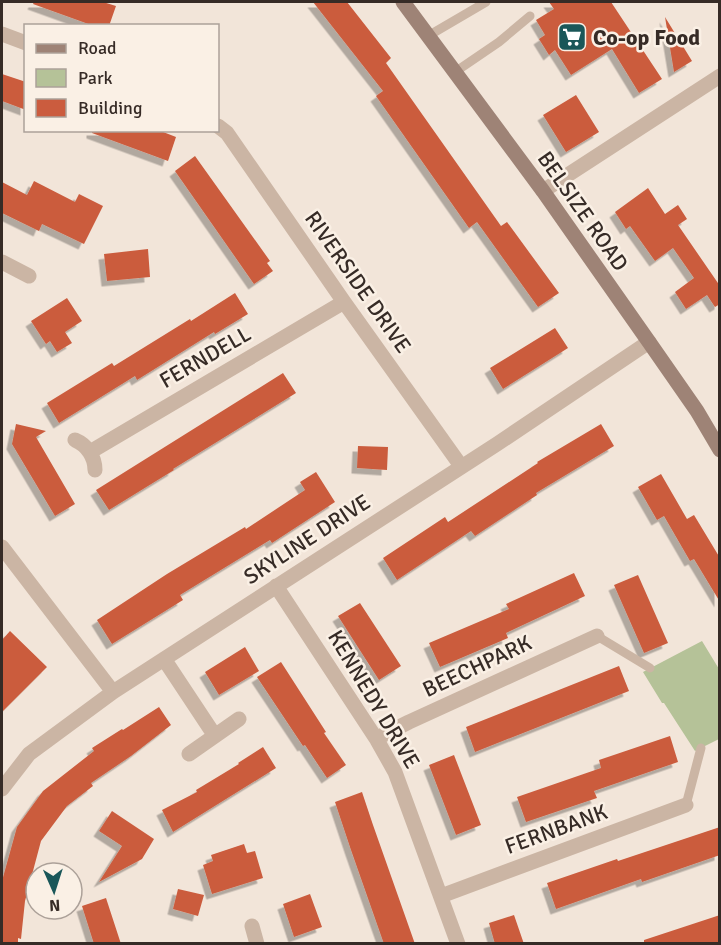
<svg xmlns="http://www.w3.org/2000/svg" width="721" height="945" font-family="Signika,sans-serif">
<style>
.green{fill:#b5c298}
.building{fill:#cb5c3e;filter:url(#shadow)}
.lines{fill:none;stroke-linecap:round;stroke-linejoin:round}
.lane{stroke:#cbb5a4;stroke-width:9}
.street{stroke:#cbb5a4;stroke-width:15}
.secondary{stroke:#9e8376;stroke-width:15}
.labels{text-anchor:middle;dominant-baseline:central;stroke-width:5;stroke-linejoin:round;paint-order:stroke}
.poi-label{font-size:22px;font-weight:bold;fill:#362b26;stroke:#faf0e5;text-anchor:start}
.street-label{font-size:22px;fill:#362b26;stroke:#faf0e5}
</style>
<defs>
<filter id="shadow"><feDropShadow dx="-5.5" dy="5.5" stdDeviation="0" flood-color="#0004"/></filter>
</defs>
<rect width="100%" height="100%" fill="#f2e5d9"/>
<path class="green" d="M702 641 719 669V739L695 751 664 703H662L643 672Z"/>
<path class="building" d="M34 2H103L116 6 109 26H94L33 4Z
M313 2H347L391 58 386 63 501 226 507 222 559 293 538 307 477 222 469 228 376 96 383 91Z
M549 2H611L662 79 639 93 612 49 571 75 555 50 549 55 539 39 545 35 536 20 554 9Z
M665 17 692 61 674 72Z
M2 74 26 82V110L2 101Z
M576 95 599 132 566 152 543 115Z
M92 130H158L176 137 168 161 92 133Z
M195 156 270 261 267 263 273 271 254 284 175 171Z
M34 181 75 202 79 194 103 206 84 244 42 224 39 231 2 213V182L27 195Z
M648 188 665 214 678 205 687 219 678 225 720 286V304L715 307 707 295 686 309 675 292 694 278 673 248 655 261 630 226 626 229 615 212Z
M148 249 150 277 107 281 104 254Z
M235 293 248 314 215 334 214 332 137 380 135 376 59 423 47 403 112 363 114 366 190 319 191 321Z
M67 298 82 321 65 332 72 343 57 352 50 341 46 344 31 321Z
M555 328 568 348 503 389 490 368Z
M283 373 296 393 173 469 174 470 109 510 96 490Z
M16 424 46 431 36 437 75 504 55 516 12 444Z
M601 424 614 446 536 493 537 495 475 536 471 531 397 580 383 558 445 517 448 522 538 463 537 462Z
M358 446 388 447 387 470 357 468Z
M316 472 335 502 272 543 270 540 180 595 183 600 112 644 97 620 167 574 245 527 246 529 305 490 300 482Z
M661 474 687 519 694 515 720 558V602L694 559 690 561 664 516 657 520 638 487Z
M574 573 585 596 506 633 508 638 440 667 429 643 509 609 506 604Z
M638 575 668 643 644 653 614 585Z
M360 603 401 666 379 680 338 616Z
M10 631 47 667 2 712V640Z
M245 647 259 671 219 695 205 672Z
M281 662 326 732 324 733 346 765 327 778 305 745 303 746 257 677Z
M619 666 629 691 475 752 466 727Z
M159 707 171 725 131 756 91 783 93 786 67 806 41 841 25 901 21 939 18 938V944H2V881L17 827 43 791 94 751 92 748 122 729 123 730Z
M670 736 678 762 594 791 597 798 526 822 517 797 601 768 599 760Z
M263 747 276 768 173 832 162 810 197 792 196 790 239 764 238 763Z
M454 755 481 825 456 835 429 765Z
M362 792 373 825 415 944H384L351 850 335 802Z
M112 811 154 839 142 859 99 882 122 846 99 831Z
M720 827V855L642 882 641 879 556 909 547 883 617 859 618 861Z
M244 844 247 853 255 851 263 878 212 894 203 865 213 861 211 855Z
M178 889 204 895 198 916 173 909Z
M310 894 322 927 294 937 283 904Z
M106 898 121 944H94L82 906Z
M514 915 524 944H495L489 923Z
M720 915V944H644V940Z"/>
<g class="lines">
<path class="lane" d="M428 36 486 2
M455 72 499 42 530 16
M597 636 650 668
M686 805 701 748"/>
<path class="street" d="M2 34 26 43
M218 126 227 133 344 302 461 466
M543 191 720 76
M2 262 29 276
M75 440C87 445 95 457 95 470
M90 452 344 302
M2 547 113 692
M276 586 377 740 395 772 458 944
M164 659 215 736
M377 740 383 735 409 722 597 636
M189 754 239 719
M2 789 29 754 113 692 497 444 649 342
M441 896 686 805
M252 926 257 944"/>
<path class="secondary" d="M403 2 543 191 649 342 697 411 720 450"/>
</g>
<defs>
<g id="supermarket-square" transform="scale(1.5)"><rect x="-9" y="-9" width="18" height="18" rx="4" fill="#1a5759" stroke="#faf0e5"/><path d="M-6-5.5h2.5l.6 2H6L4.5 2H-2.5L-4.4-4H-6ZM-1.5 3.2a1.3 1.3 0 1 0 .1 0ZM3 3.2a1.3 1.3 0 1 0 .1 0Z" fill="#fff"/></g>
</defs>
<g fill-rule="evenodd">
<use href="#supermarket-square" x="572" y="37"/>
</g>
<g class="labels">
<g class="poi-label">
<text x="593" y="37">Co-op Food</text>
</g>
<g class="street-label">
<text transform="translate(583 211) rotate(55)">BELSIZE ROAD</text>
<text transform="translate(358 282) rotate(55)">RIVERSIDE DRIVE</text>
<text transform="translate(205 357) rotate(-30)">FERNDELL</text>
<text transform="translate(307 539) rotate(-33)">SKYLINE DRIVE</text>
<text transform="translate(477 666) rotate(-25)">BEECHPARK</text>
<text transform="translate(374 699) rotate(59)">KENNEDY DRIVE</text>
<text transform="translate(556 829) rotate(-20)">FERNBANK</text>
</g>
</g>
<rect width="721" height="945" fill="none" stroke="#362b26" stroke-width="6"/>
<rect x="24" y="24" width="195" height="108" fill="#faf0e5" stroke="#aca199" stroke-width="1.5"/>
<rect x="36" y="44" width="30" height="9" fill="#9e8376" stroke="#aca199" stroke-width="1.5"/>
<text x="78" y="54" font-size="18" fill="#362b26">Road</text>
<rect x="36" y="69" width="30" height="18" fill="#b5c298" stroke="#aca199" stroke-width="1.5"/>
<text x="78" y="84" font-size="18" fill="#362b26">Park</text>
<rect x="36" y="99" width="30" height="18" fill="#cb5c3e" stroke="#aca199" stroke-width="1.5"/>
<text x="78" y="114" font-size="18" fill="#362b26">Building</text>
<g transform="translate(54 891) rotate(177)"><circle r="28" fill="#faf0e5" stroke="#aca199" stroke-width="1.5"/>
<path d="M0-4.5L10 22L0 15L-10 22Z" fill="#1a5759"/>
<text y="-9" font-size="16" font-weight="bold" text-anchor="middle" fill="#362b26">N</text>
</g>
</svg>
